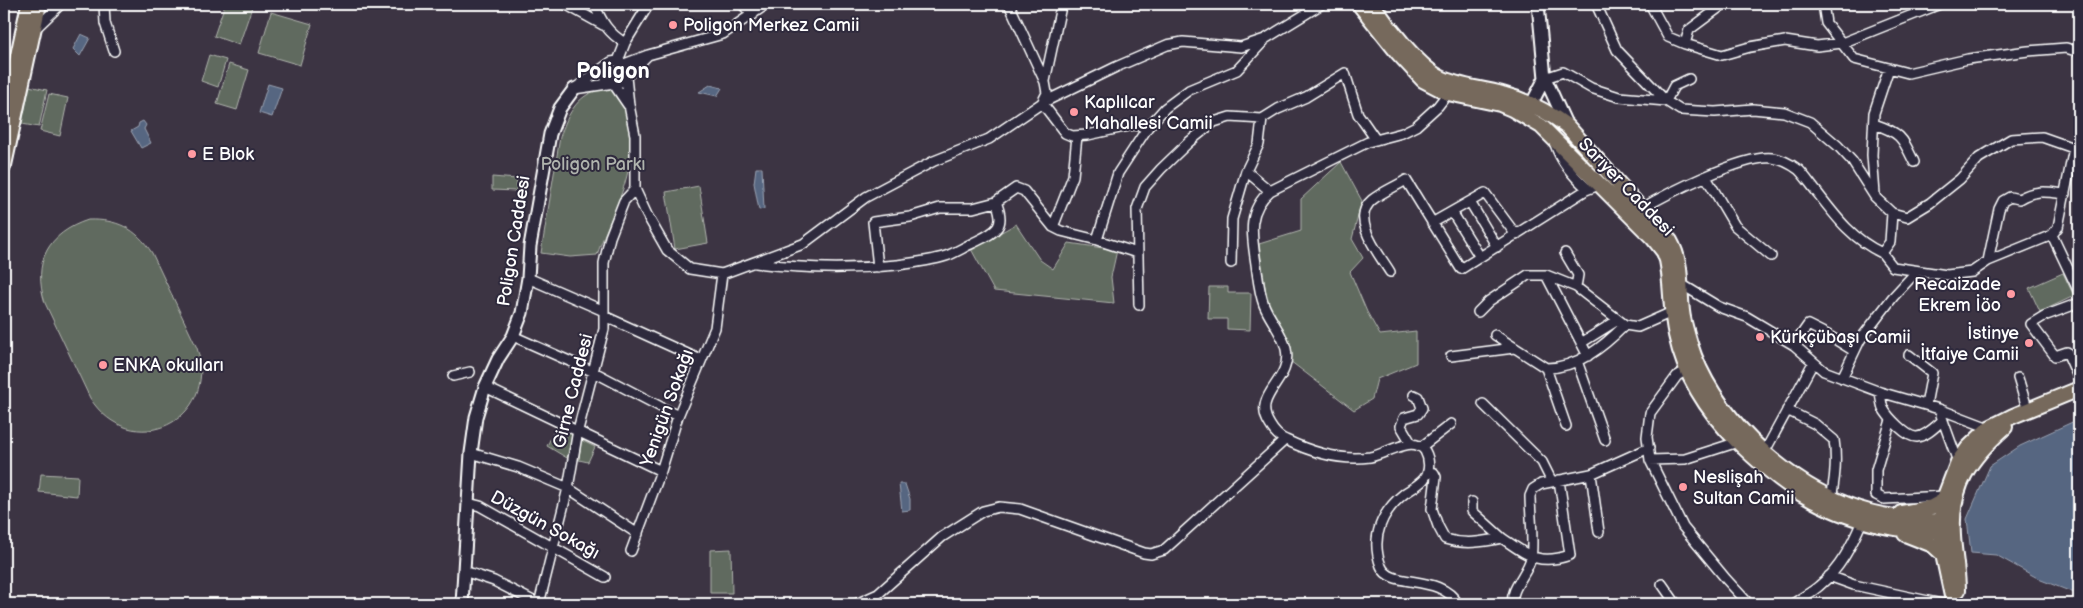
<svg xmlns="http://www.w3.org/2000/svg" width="2083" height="608" font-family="'Balsamiq Sans',sans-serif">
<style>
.green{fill:#606a5e;stroke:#b0b4ae}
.water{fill:#576681;stroke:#9aa3b3}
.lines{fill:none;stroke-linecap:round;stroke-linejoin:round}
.minor-casing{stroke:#fff;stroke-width:12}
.tertiary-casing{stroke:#fff;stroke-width:15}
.primary-casing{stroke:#fff;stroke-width:18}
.minor{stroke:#2f2a3d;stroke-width:9}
.tertiary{stroke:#2f2a3d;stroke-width:11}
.primary{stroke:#76695c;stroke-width:14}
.poi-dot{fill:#ff9aa2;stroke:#2f2a3d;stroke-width:2}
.labels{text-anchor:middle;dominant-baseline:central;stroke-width:4;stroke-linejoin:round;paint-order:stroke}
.poi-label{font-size:18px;fill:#fff;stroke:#2f2a3d;text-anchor:start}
.park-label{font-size:18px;fill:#b0b4ae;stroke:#2f2a3d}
.street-label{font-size:18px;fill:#fff;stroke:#2f2a3d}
.district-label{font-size:22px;font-weight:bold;fill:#fff;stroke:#2f2a3d}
</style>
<rect width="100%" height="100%" fill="#3c3443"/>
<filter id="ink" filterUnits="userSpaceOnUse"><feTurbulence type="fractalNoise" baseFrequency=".02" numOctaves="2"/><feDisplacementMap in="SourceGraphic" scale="10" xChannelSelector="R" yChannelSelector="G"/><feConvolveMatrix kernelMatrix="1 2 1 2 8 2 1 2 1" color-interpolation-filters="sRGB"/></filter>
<g filter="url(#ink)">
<path class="green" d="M225 4H253L239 45 214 36Z
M271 12 312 24 300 65 259 53Z
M209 55 226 60 218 87 201 81Z
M229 64 249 70 237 110 217 104Z
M29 86 47 90 39 127 22 124Z
M606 89C618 91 622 99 625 110 643 168 615 202 597 255L570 257 541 253 560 137C568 113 579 91 606 89Z
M49 94 68 98 60 136 40 131Z
M1341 162 1362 201 1352 239 1363 258 1350 272 1367 312 1380 335 1416 331V363L1377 379 1372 399 1354 410 1290 361 1291 347 1267 301 1259 244 1301 231V199Z
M492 177 517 179 516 191 492 190Z
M699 186 708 243 675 249 666 192Z
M88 220C117 219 136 228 152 253L197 348C220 421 131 463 90 398L45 303C32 262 48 233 88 220Z
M1016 224 1040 260 1053 269 1069 243 1117 250 1111 277 1114 303 994 291 971 249Z
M2063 273 2074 296 2040 312 2029 288Z
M1209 287H1228V293H1251L1250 330 1227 329V319H1208Z
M557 425 573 433 567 458 547 446Z
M581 440 595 447 588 462 579 460Z
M41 474 78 476 77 496 39 492Z
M731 549 732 593H710V550Z"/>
<path class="water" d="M81 34 90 38 80 56 73 49Z
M268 84 282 88 272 117 259 113Z
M710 85 722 88 717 96 699 92Z
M143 121 146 125 144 129 151 143 141 148 131 131 138 127 139 123Z
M756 168H762L764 209 759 210 754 183Z
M2079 419V593L2077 594 2041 580 1996 555 1971 553 1967 519 1990 466 2020 446Z
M899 484H905L910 499V510L902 511Z"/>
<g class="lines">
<g class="minor-casing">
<path id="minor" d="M104 4 105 23 114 51
M565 4 603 25
M594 4C602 22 608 33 625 43
M742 4 753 15
M1009 4 1045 82 1047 93 1042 103 1065 133 1072 136 1088 135 1134 125 1148 127
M1596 4 1617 50 1666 101 1680 110 1715 112 1753 109 1784 112 1810 122 1838 146 1852 161 1875 197 1892 213 1890 242 1882 253C1852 239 1836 217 1816 191 1811 185 1805 176 1799 170 1791 164 1782 159 1772 158 1743 155 1666 194 1641 209
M1650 4 1668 37 1685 44 1722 55 1750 47 1785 41 1817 46 1842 43 1940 4
M1823 4 1826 23 1854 59 1908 73 1968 59 2028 51 2066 48 2079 52
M34 30 61 4
M1685 44 1689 30 1724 4
M648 55 626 77 629 105 635 135V189L647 215 667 250 690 269 722 274 803 244 866 197 934 161 989 139 1042 103 1116 67 1167 45 1183 42 1241 47 1265 39 1322 4
M618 61C628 65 629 75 621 82L574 89 611 62Z
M618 61 625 43 649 4
M624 64 648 55 723 34 767 4
M605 67V77L613 83 628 105
M1545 78 1563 72 1591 88 1619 97 1666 101 1674 86 1689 79
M1045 81 1060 11
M1448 93 1438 106 1416 126 1402 133 1368 142 1270 191C1246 212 1252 236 1256 264 1258 278 1259 292 1264 305 1270 320 1283 334 1286 349 1293 382 1250 394 1270 425 1274 432 1278 437 1286 440 1311 452 1342 461 1370 457 1387 454 1413 434 1425 451 1430 460 1430 472 1424 479 1419 485 1411 489 1405 493 1382 511 1370 537 1381 566 1390 590 1439 572 1458 604
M1874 124C1901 133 1902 137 1914 162
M1555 144C1561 162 1574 177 1588 189
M1706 177 1735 226 1771 256
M1270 191 1246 171 1259 144 1262 119 1278 109 1306 97 1345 73 1358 114 1376 140
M1875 194 1872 155 1874 113 1889 68
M1470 202 1497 247
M1452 212 1480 257
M1892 213 1907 217 1930 203 1960 179 1979 158 2011 139 2042 137 2079 150
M1432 223 1485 193 1516 235
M1053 227 1073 176 1077 136
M2052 235 2079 292
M1097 240 1118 173 1148 127 1165 108 1189 90 1237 70 1264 41
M1565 253 1578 275 1576 287
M1882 253 1893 267 1947 275 1972 272 1988 261 2052 235 2058 227 2074 148
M1988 261 1999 209 2003 201 2010 197 2019 199C2035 189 2048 192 2065 194
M756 263C803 269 850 270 897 265 913 263 930 261 946 256 955 253 964 247 973 243 995 232 1007 228 996 202L1016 188 1024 191 1053 227 1061 231 1097 240 1137 253
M1231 263 1232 219 1246 171
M878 267 873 222 910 217 940 208H973L996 202
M1390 272C1380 255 1349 219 1372 200 1382 192 1395 187 1406 180L1461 269 1586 190 1599 185
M1546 275 1588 356
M528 278 604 311
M1681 284 1719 307 1747 317 1794 345 1824 371 1880 392 1939 409 1989 428
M2079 303 2044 316 2031 324 2055 356 2067 352 2079 379
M1139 305 1137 209 1145 187 1161 169 1189 142 1214 122 1230 117 1262 119
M1478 312 1489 301 1528 275H1546L1576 287 1625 325 1638 327 1672 312
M604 316 701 360
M1495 335 1546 368C1578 368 1604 346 1625 325
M513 336 594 372 678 416
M1581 343 1618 320
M1794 345 1808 325 1828 335 1854 351
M1909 355 1932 373 1926 405
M1451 356 1514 348
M1577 361 1605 440
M1546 368 1566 426
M1687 370 1677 376 1650 413 1647 437 1650 460 1683 527 1726 579 1749 604
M453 376 470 372
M1842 378 1860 340 1893 297 1916 272
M2018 378 2028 411
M485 387 661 471
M1880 392C1881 397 1881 403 1883 408 1887 416 1907 438 1917 437 1927 436 1936 426 1943 420
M1483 404 1542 462 1552 482
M1787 410 1815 424 1834 440C1837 459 1835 479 1831 498
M1941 415 1958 462
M1891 420 1876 470V495L1884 499 1945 496
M1411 443 1401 426 1404 418 1418 414 1422 408 1418 397 1414 395
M1421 447 1451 424
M1765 451 1813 363
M471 453 518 467 568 488 638 534
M1650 460 1685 459 1738 442
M1428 472 1434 473 1436 477 1432 509 1438 526 1445 539C1465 545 1482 542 1502 538 1527 555 1538 566 1570 555L1559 480
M1591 474 1599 532
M1472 502V511L1502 538
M468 503 480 506 605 577
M631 551 661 471 678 416 715 328 722 274
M464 571 494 581 539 604
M1829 576 1854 585 1942 604
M1662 584 1676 604
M539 604 568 488 578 430 604 329V263L610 237 624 201 635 189
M856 604 878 594 942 537 983 511 999 507 1020 509 1144 553 1151 554 1164 550 1285 440
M1513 604C1509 590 1528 573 1531 558 1534 542 1530 513 1530 496L1533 489 1541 484 1591 474 1649 448
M1793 604C1801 598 1811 593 1819 586 1840 569 1852 545 1862 521"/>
</g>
<g class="tertiary-casing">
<path id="tertiary" d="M1538 4 1545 78 1567 126
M1531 105 1545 78
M462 604 471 453 476 417 485 387 498 359 513 336 522 313 528 278 530 246 550 134 560 108 574 89"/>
</g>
<g class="primary-casing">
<path id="primary" d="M1359 4 1398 53 1423 80 1448 93 1500 104 1512 109 1541 126 1653 238 1664 252 1667 260C1672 285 1670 310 1676 335 1685 377 1708 412 1738 442 1782 485 1817 510 1879 525 1898 529 1937 537 1953 525
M1372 4C1386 24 1418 66 1439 77 1458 87 1481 88 1502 94 1525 100 1548 112 1567 126L1670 241C1683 264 1679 286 1682 311 1683 322 1687 333 1690 344 1711 412 1781 480 1848 505 1878 517 1912 520 1945 522L1953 525
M4 121 29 4
M4 165 39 4
M1901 513 1932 507 1943 501
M1905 534 1933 545 1943 554
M1958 590C1958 572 1954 554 1953 536 1950 486 1969 459 2005 427
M1956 604 1952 596 1943 554 1941 522 1945 496 1958 462 1968 448 1989 428 2013 416 2079 389"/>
</g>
<use href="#minor" class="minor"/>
<use href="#tertiary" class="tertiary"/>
<use href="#primary" class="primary"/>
</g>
</g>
<g class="poi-dot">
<circle cx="673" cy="25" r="5"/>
<circle cx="1074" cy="112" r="5"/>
<circle cx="192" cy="154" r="5"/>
<circle cx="2011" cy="294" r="5"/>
<circle cx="1760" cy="337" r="5"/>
<circle cx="2029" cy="343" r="5"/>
<circle cx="103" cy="365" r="5"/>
<circle cx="1683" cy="487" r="5"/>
</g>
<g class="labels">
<g class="poi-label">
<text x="683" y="25">Poligon Merkez Camii</text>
<text x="1084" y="102">Kaplılcar<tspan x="1084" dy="21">Mahallesi Camii</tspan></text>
<text x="202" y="154">E Blok</text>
<text x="2001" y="284" text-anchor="end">Recaizade<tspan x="2001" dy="21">Ekrem İöo</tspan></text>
<text x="2019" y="333" text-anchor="end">İstinye<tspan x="2019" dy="21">İtfaiye Camii</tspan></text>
<text x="1770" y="337">Kürkçübaşı Camii</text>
<text x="113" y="365">ENKA okulları</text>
<text x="1693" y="477">Neslişah<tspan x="1693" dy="21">Sultan Camii</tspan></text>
</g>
<g class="park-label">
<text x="593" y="164">Poligon Parkı</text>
</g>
<g class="street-label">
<text transform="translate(1626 187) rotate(46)">Sarıyer Caddesi</text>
<text transform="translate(514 241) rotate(-81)">Poligon Caddesi</text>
<text transform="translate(573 391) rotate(-76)">Girne Caddesi</text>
<text transform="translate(667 408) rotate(-70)">Yenigün Sokağı</text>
<text transform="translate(545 525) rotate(29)">Düzgün Sokağı</text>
</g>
<g class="district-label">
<text x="613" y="71">Poligon</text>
</g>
</g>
<rect width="2083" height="608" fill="none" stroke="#2f2a3d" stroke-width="20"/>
<rect x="10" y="10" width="2063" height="588" fill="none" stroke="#fff" stroke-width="2" filter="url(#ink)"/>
</svg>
